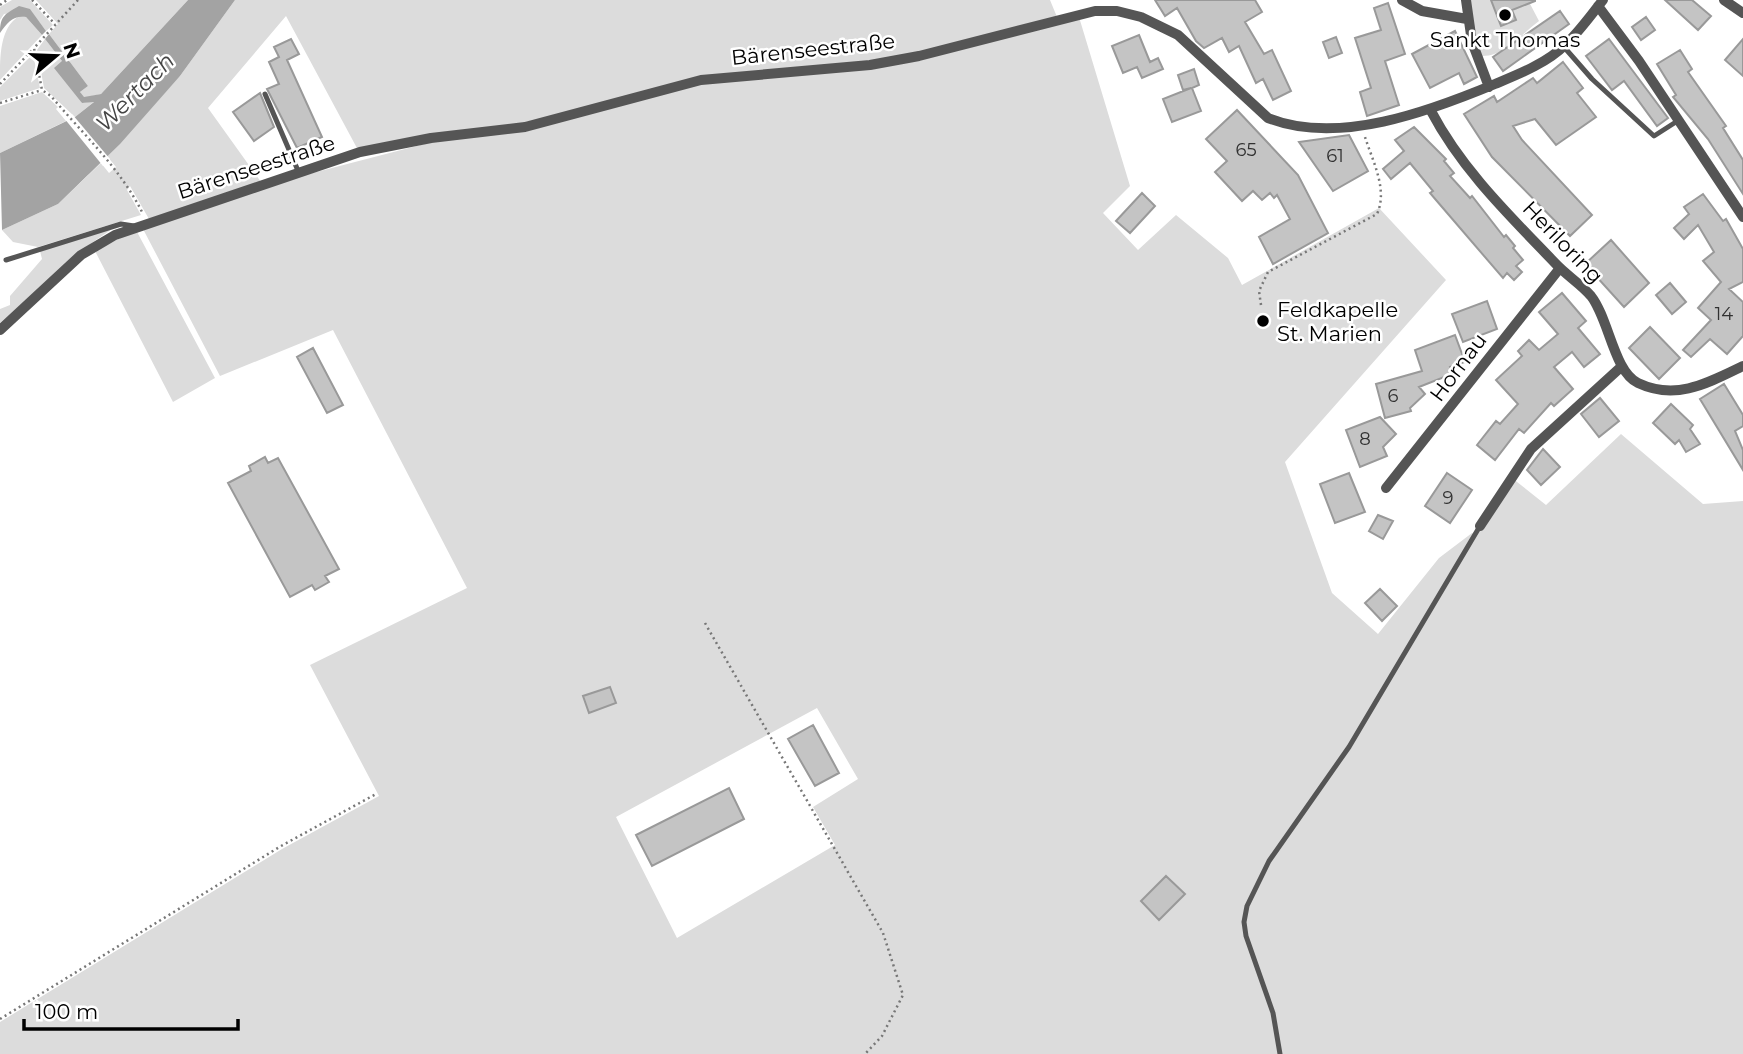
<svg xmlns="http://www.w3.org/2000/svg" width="1743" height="1054" font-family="Montserrat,sans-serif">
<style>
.green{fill:#dcdcdc;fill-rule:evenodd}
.water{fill:#a3a3a3}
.pier{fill:#fff}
.building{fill:#c4c4c4;stroke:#999;stroke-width:2}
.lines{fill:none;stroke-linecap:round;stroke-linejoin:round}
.path{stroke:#777;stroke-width:2.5;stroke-dasharray:2 3.5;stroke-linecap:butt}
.lane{stroke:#555;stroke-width:5}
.street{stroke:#555;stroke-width:10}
.poi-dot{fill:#000;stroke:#fff;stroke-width:2.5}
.labels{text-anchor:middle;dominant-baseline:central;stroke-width:5;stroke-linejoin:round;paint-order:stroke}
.number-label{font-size:18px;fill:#313131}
.poi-label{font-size:21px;fill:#000;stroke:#fff}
.street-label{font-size:21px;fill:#000;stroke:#fff}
.water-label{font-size:23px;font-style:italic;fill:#444;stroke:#fff}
</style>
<rect width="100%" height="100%" fill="#fff"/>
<path class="green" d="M12 0H30L53 25 46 31 30 10 4 14 0 20V7Z
M36 0H188L101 94 83 98 80 92 88 86 49 34 58 24Z
M235 0H1050L1057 17 918 53 870 61 700 76 527 123 358 150 286 16 208 108 261 182 149 219 130 186 127 190 141 215 38 247 13 242 2 230 58 204 101 163 109 173 116 167 107 156 180 76Z
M1470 0H1528L1539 21C1521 34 1505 57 1481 56L1475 39Z
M19 16 26 17 42 35 0 80C0 55 0 28 19 16Z
M1079 17 1130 186 1103 213 1138 250 1176 215 1228 258 1242 285 1379 208 1446 280 1285 462 1332 593 1378 634 1439 558 1472 533 1476 535 1512 478 1546 505 1621 434 1703 504 1743 501V1054H0V1022L282 849 379 796 310 665 467 588 333 330 220 376 143 229 301 176 432 142 702 84 871 68ZM817 708 858 779 813 807 835 845 677 938 616 817Z
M45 39 62 61 82 103 95 101 75 117 44 88 37 50Z
M33 54 40 88 0 101V87Z
M42 92 58 107 56 109 66 121 0 153V106Z
M112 229 80 251 0 323V309L10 305V296L42 259 40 251Z
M136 230 215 378 173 402 95 251Z"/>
<path class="water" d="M188 0H235L180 76 120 144 58 204 2 230 0 153 75 117 94 102 82 103 54 68 62 61 45 39 49 34 88 86 80 92 84 97 101 94Z
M19 6 30 9 46 31 42 35 26 17C13 15 7 23 0 33 0 16 5 14 19 6Z"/>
<path class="pier" d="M72 114 110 159 103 166 64 118Z"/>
<path class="building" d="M1155 0H1255L1262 12 1245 22 1264 54 1272 50 1291 91 1273 100 1263 79 1256 83 1239 46 1229 52 1222 38 1204 48 1196 41 1177 8 1165 16Z
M1491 0H1535V1L1512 10 1516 20 1501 26Z
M1665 0H1692L1711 16 1698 30Z
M1388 3 1405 54 1385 61 1399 105 1367 116 1360 92 1371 88 1355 38 1381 30 1374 8Z
M1560 11 1569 24 1503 71 1493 57Z
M1646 17 1655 30 1641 40 1632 27Z
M1455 31 1477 77 1464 84 1459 73 1430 88 1412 54Z
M1139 35 1150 62 1158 58 1163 69 1142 78 1137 67 1123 73 1112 46Z
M1336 37 1342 53 1329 58 1323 42Z
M291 39 299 54 287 60 322 137 297 148 267 89 279 84 269 62 279 57 274 47Z
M1609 39 1668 118 1657 126 1624 81 1612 90 1586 56Z
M1743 39V76L1725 60Z
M1680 50 1692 69 1688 72 1726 126 1723 128 1743 160V194L1708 139 1673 97 1676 95 1657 64Z
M1563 62 1583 88 1577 93 1596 117 1556 145 1535 119 1513 126 1522 140 1592 215 1570 236 1492 157 1464 114 1494 96 1497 102 1533 78 1537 83Z
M1194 69 1199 85 1192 88 1201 111 1172 122 1163 99 1191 88 1183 90 1178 75Z
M260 93 274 127 254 141 233 112Z
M1237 110 1298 175 1328 233 1273 264 1259 237 1290 219 1277 195 1274 198 1270 193 1262 200 1253 191 1242 201 1215 172 1227 161 1206 139Z
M1414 127 1446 159 1444 161 1454 173 1450 176 1470 198 1472 196 1504 237 1506 235 1515 246 1513 248 1523 260 1516 266 1522 272 1514 280 1507 273 1503 278 1436 200 1430 193 1433 191 1410 163 1391 179 1383 169 1404 151 1395 140Z
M1349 135 1368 171 1333 191 1299 142Z
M1142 193 1155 206 1130 233 1116 221Z
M1703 194 1723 221 1726 219 1743 249V282L1729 289 1743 302V336L1727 354 1710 339 1691 357 1683 350 1711 320 1698 308 1721 282 1703 261 1714 252 1698 225 1684 239 1674 228 1689 214 1684 207Z
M1611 240 1649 283 1624 307 1585 264Z
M1670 283 1686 302 1672 314 1656 295Z
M1562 293 1586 321 1578 328 1600 354 1584 367 1572 352 1554 367 1573 389 1554 406 1551 403 1524 433 1519 429 1495 460 1477 445 1496 421 1500 424 1518 404 1496 380 1522 356 1518 351 1529 340 1539 350 1558 334 1539 312Z
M1487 301 1497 329 1463 342 1452 314Z
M1650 327 1680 358 1659 379 1629 348Z
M1455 335 1465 362 1450 367 1452 374 1419 387 1425 394 1410 408 1411 411 1385 418 1376 384 1422 371 1415 350Z
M313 348 343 405 327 413 297 357Z
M1724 384 1743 415V426L1735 431 1743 450V470L1700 399Z
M1600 398 1619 421 1599 437 1581 414Z
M1671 404 1693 425 1690 429 1700 444 1686 452 1679 440 1675 444 1653 423Z
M1380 417 1396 434 1383 447 1387 456 1360 467 1346 430Z
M1543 449 1560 467 1541 485 1527 470Z
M265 457 268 463 278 458 339 569 325 576 329 582 315 590 312 585 290 597 228 483 251 471 249 466Z
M1349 473 1365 512 1335 523 1320 484Z
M1447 473 1472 490 1450 523 1425 506Z
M1378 515 1393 521 1383 539 1369 531Z
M1380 589 1397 606 1382 621 1365 603Z
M610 687 616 703 589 713 583 696Z
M813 725 839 773 815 786 788 739Z
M729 788 744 819 652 866 636 835Z
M1166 876 1185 894 1159 920 1141 901Z"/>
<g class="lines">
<path class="path" d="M32 0 55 24
M78 0 34 48 42 90 51 96C82 133 122 170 143 214
M0 5 7 0
M0 84 34 48
M0 103 42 90
M1261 305 1259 291 1268 272 1377 214C1388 190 1373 162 1365 137
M705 623 883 933 903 995 882 1036 865 1054
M0 1019 281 846 376 794"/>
<path class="lane" d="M1564 47 1592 79 1654 136 1679 120
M265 94 299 173
M6 260 121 224 134 226
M1280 1054 1273 1013 1246 936 1244 922 1247 906 1269 861 1349 747 1480 526"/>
<path class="street" d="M1402 0 1422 11 1467 19
M1466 0 1472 42 1489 87
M1724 0 1743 13
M1598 6 1639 61 1743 217
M1431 111C1462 170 1510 216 1555 263 1566 275 1581 284 1591 296 1609 319 1614 372 1638 383 1676 401 1708 383 1743 366
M0 330 81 255 115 235 360 152 431 138 525 127 701 80 870 65 919 56 1095 11H1117L1141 17 1178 35 1268 118C1338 146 1430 111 1495 84 1519 74 1547 63 1565 45 1579 32 1591 15 1603 0
M1386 488 1560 268
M1480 526 1531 449 1621 367"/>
</g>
<g class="poi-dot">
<circle cx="1505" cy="15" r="7"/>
<circle cx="1263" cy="321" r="7"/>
</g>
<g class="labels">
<g class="number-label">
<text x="1246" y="150">65</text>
<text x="1335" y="156">61</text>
<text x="1724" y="314">14</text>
<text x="1393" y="396">6</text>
<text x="1365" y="439">8</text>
<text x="1448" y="498">9</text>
</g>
<g class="poi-label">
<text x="1505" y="39">Sankt Thomas</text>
<text x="1277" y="309" text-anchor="start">Feldkapelle<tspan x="1277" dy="24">St. Marien</tspan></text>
</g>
<g class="street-label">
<text transform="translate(813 49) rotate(-6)">Bärenseestraße</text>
<text transform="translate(256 167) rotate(-18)">Bärenseestraße</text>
<text transform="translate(1563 242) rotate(46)">Heriloring</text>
<text transform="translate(1458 367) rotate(-53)">Hornau</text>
</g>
<g class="water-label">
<text transform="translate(135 92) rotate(-45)">Wertach</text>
</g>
</g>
<g transform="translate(56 56) rotate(71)" stroke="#ffffff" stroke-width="5" paint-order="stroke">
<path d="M0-5L12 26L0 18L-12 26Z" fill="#000000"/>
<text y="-10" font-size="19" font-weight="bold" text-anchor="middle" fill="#000000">N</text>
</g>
<path d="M24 1019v10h214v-10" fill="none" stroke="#000000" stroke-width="3.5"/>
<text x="35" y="1019" font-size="21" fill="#000000" stroke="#ffffff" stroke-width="5" paint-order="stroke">100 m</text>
</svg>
